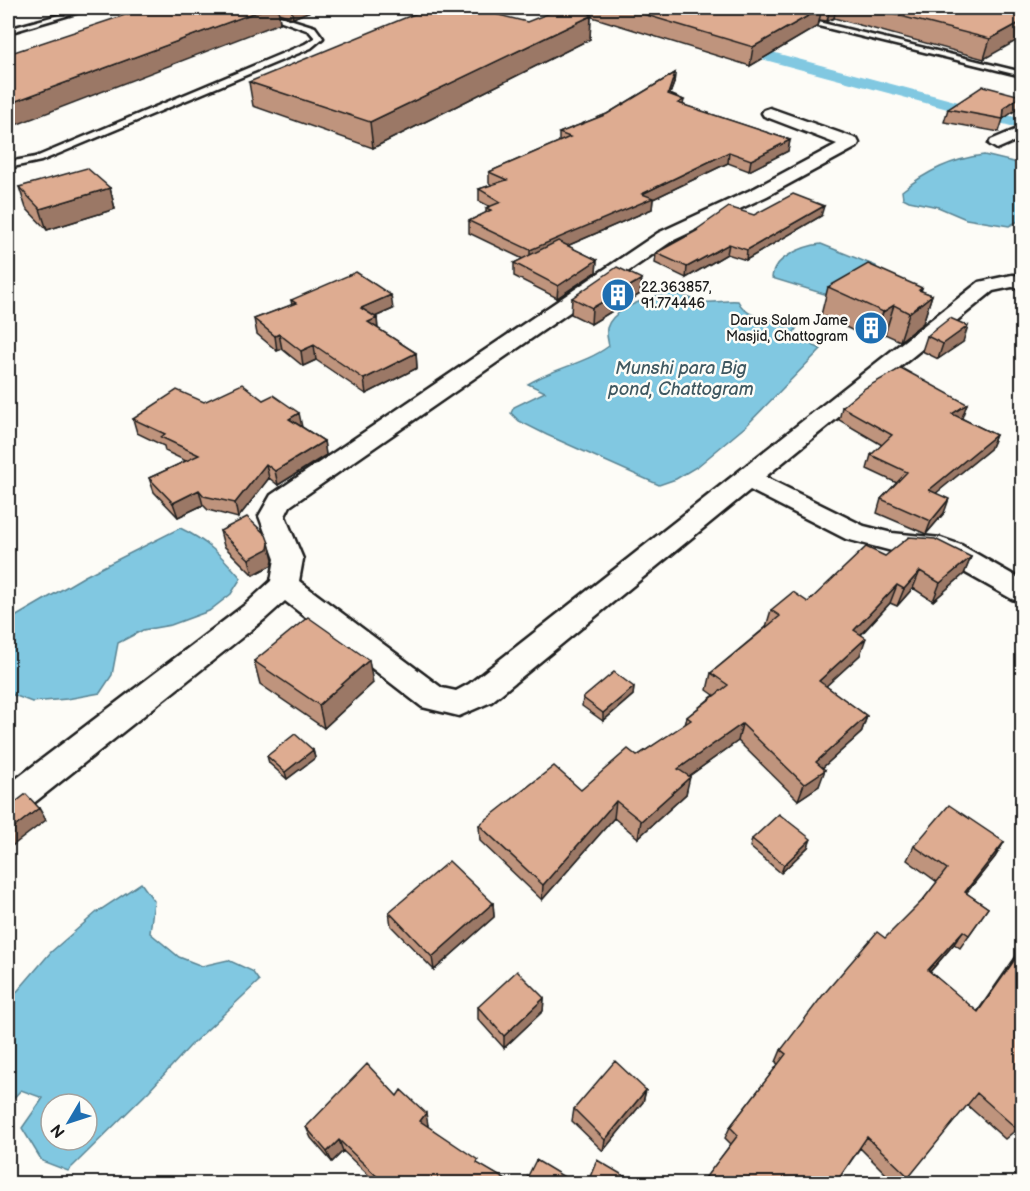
<svg xmlns="http://www.w3.org/2000/svg" width="1030" height="1191" font-family="'Balsamiq Sans',sans-serif">
<style>
.water{fill:#81c8e1;stroke:#598392;stroke-width:1.5;fill-rule:evenodd}
.lines{fill:none;stroke-linecap:round;stroke-linejoin:round}
.canal{fill:#81c8e1;fill-rule:evenodd}
.service-casing{stroke:#1c1c1c;stroke-width:5}
.minor-casing{stroke:#1c1c1c;stroke-width:5}
.service{fill:#fdfcf7;fill-rule:evenodd}
.minor{fill:#fdfcf7;fill-rule:evenodd}
.wall{fill:#bf947d;stroke:#1c1c1c;stroke-width:1.5}
.shaded-wall{fill:#9b7866;stroke:#1c1c1c;stroke-width:1.5}
.building{fill:#deac91;stroke:#1c1c1c;stroke-width:1.5}
.labels{text-anchor:middle;dominant-baseline:central;stroke-width:5;stroke-linejoin:round;paint-order:stroke}
.far-poi-label{font-size:14px;fill:#1c1c1c;stroke:#fdfcf7;text-anchor:start}
.water-label{font-size:18px;font-style:italic;fill:#3f5861;stroke:#fdfcf7}
</style>
<rect width="100%" height="100%" fill="#fdfcf7"/>
<filter id="ink" filterUnits="userSpaceOnUse"><feTurbulence type="fractalNoise" baseFrequency=".0167" numOctaves="2"/><feDisplacementMap in="SourceGraphic" scale="12" xChannelSelector="R" yChannelSelector="G"/><feConvolveMatrix kernelMatrix="1 2 1 2 8 2 1 2 1" color-interpolation-filters="sRGB"/></filter>
<g filter="url(#ink)">
<path class="water" d="M984 155 1022 164V219L1009 226 966 219 938 207 909 201 903 198 902 191C927 171 952 159 984 155Z
M821 244 876 266 877 270 834 297 772 278C773 258 803 246 821 244Z
M671 292C681 294 697 302 704 302 716 303 726 300 738 301 749 323 778 317 797 327L792 336 821 349 746 426 698 466 676 479 659 485 547 435 519 421 511 413 514 407 545 392 528 384C554 368 585 364 609 346 608 341 606 334 607 328 613 307 654 296 671 292Z
M180 528C206 540 222 556 241 578L231 594 209 611 171 625 143 630 118 643 112 675 100 693 67 699 32 702 8 693V621L85 576Z
M141 883 154 901 150 933 179 957 202 966 228 960 252 971 259 981 191 1045 149 1091 68 1171 42 1161 22 1128 43 1098 21 1090 8 1104V1002L51 952 97 912ZM51 1104H87V1140H51Z"/>
<g class="lines">
<path class="canal" d="M727 40 1022 119V129L721 48 719 45 721 42Z"/>
<g class="service-casing">
<path id="service" d="M84 8H93L8 33V29Z
M246 8H254L315 27 323 38 311 48 41 161 8 168V162L36 157 305 44 315 38 309 31Z
M798 17 1022 72V76L798 21Z"/>
</g>
<g class="minor-casing">
<path id="minor" d="M770 108 857 139 859 143 857 147 767 196 672 241 290 506 285 516 303 559 299 581 442 688 456 691 469 684 979 282 1012 275 1022 276V288L1012 287 993 291 765 477 864 526 892 533 941 538 961 545 1022 580V602L1012 599 941 559 929 554 892 551 846 539 750 490 491 702 459 716 422 707 285 601 266 618 20 814 8 818V785L246 604 271 581 275 559 259 516 271 495 658 233 755 188 837 144 764 116 762 113 764 110Z
M1022 127V138L997 149 989 144 991 140Z"/>
</g>
<use href="#service" class="service"/>
<use href="#minor" class="minor"/>
</g>
<path class="wall" d="M146 8H313V10L293 18 279 13 280 23Z
M592 8H1023L984 59 834 18 827 21 820 20 818 26 750 66 592 17Z
M591 16 590 39 373 148 253 106 249 82 527 22Z
M675 73 674 83 670 94 684 100 683 105 790 140 788 151 749 171 728 163 653 199 652 209 567 246 597 260 596 272 557 298 514 276V263L523 259 469 233V221L486 213V208L489 206 479 201V189L492 185 489 183V172L559 142V133L607 114Z
M1021 96 1017 109 1003 119 999 132 944 122 948 109Z
M19 187 110 188 115 209 47 230 26 208Z
M754 215 821 216 746 260 727 254 686 278 655 263 656 253 696 231V230Z
M828 287 921 291 932 295 923 323 900 341 885 334 874 341 821 315Z
M640 294 591 324 571 314 572 298Z
M291 300 393 309 375 317 377 318 378 329 416 353 417 368 366 394 316 360 303 366 282 349 277 351 257 334 254 319 292 305Z
M927 336 963 342 938 359 922 351Z
M204 402 302 427 324 441 326 455 278 485 269 478 238 518 208 510 203 505 178 517 154 492 149 478 186 461 165 451 164 446 137 433 133 419Z
M842 407 962 418H961L996 435 990 449 936 493 944 513 926 534 877 513 881 499 897 483 867 469 871 455 882 445 839 420Z
M220 531 273 559 272 565 253 575 224 546Z
M885 556 971 557 964 574 933 601 913 588 897 606 890 603 861 635 860 655 826 686 867 716 861 733 823 767 819 786 798 800 738 741 689 776 686 794 638 838 614 818 542 900 480 841 479 825 581 790 637 756 685 725 687 717 714 695 707 690 711 673 766 627 771 610 808 602Z
M254 661 373 683 324 728 260 684Z
M634 687 633 695 603 721 582 706 583 698Z
M313 750 315 758 287 779 269 763 267 756Z
M752 839 808 847 781 873 750 847Z
M1004 842 995 857 966 893 988 908 960 948 954 944 930 972 977 1012 1023 946V1121L1017 1129 1005 1139 967 1105 903 1184H896L860 1148 835 1184H701L731 1144 725 1138 730 1127 778 1065 776 1062 781 1050 923 900 937 882 907 860 914 846Z
M493 903 494 917 434 970 391 926 389 912Z
M544 998 543 1011 504 1048 478 1019V1007Z
M646 1090 643 1102 603 1151 572 1121 574 1109Z
M397 1096 428 1125 427 1126 479 1165 513 1184H378L343 1151 332 1162 311 1138 306 1127Z"/>
<path class="shaded-wall" d="M267 8H278L280 23 8 128V104Z
M291 8H313V10L293 18Z
M822 8 818 26 750 66 753 47Z
M830 8H836L834 18 827 21Z
M591 16 590 39 373 148 370 122Z
M1023 21V37L984 59 990 39Z
M675 73 674 83 666 104 668 94Z
M1021 96 1017 109 1003 119 1004 108Z
M790 140 788 151 749 171 751 160Z
M729 152 728 163 653 199 652 209 530 262V250L642 194Z
M110 188 115 209 47 230 40 209Z
M824 206 821 216 746 260 747 250Z
M729 244 727 254 686 278 687 267Z
M597 260 596 272 557 298 558 286Z
M8 268 14 285 8 287Z
M642 279 640 294 591 324 592 308Z
M922 288 917 307 932 295 923 323 900 341 909 313 919 290Z
M391 295 393 309 363 322 361 308Z
M894 305 885 334 874 341 883 312Z
M377 318 378 333 368 322Z
M968 326 963 342 938 359 943 344Z
M279 334 282 349 277 351 275 336Z
M314 345 316 360 303 366 301 351Z
M416 353 417 368 366 394 364 379Z
M967 404 962 418 947 427 952 414Z
M299 413 302 427 289 419Z
M996 435 990 449 924 503 929 490Z
M324 441 326 455 278 485 275 471Z
M266 464 269 478 238 518 235 503Z
M199 490 203 505 178 517 173 503Z
M949 499 944 513 926 534 931 521Z
M269 543 273 559 272 565 253 575 249 559Z
M971 557 964 574 933 601 940 583Z
M920 571 913 588 897 606 904 589Z
M897 585 890 603 848 648 854 630Z
M866 638 860 655 813 698 819 681Z
M369 660 373 683 324 728 319 705Z
M634 687 633 695 603 721V713Z
M867 716 861 733 811 778 816 762Z
M742 724 738 741 675 786 678 769Z
M313 750 315 758 287 779 285 772Z
M825 770 819 786 798 800 804 784Z
M690 777 686 794 638 838 641 821Z
M616 801 614 818 542 900 543 885Z
M39 808 46 820 8 849V832Z
M811 839 808 847 781 873 784 865Z
M1004 842 995 857 956 906 965 892Z
M493 903 494 917 434 970 432 957Z
M963 931 954 944 920 983 928 970Z
M544 998 543 1011 504 1048V1036Z
M646 1090 643 1102 603 1151 605 1140Z
M426 1113 428 1125 422 1133 420 1121Z
M339 1140 343 1151 332 1162 327 1152Z"/>
<path class="building" d="M146 8H267L8 104V54Z
M429 8H471L527 22 562 8H587L591 16 370 122 249 82Z
M623 8H822L753 47Z
M869 8H1023V21L990 39Z
M675 73 668 94 684 100 678 103 790 140 751 160 729 152 642 194 653 198 530 250 469 221 491 210 486 208 501 202 479 189 507 180 489 172 570 137 559 133 607 114Z
M983 86 1021 96 1004 108 1003 119 948 109Z
M87 168 110 188 40 209 19 187Z
M793 194 824 206 747 250 729 244 687 267 656 253 698 230H696L729 207 754 215Z
M558 241 597 260 558 286 514 263Z
M868 264 922 288 919 290 932 295 909 313 894 305 883 312 828 287Z
M617 267 642 279 592 308 572 298Z
M356 272 391 295 361 308 377 318 368 322 416 353 364 379 314 345 301 351 279 334 275 336 254 319 296 303 291 300Z
M950 318 968 326 943 344 927 336Z
M901 368 967 404 952 414 996 435 929 490 949 499 931 521 881 499 907 472 871 455 892 435 842 407 865 388Z
M242 384 263 400 273 395 299 413 289 419 324 441 275 471 266 464 235 503 204 496 199 490 173 503 149 478 199 455 161 437 165 434 133 419 177 390 204 402Z
M247 517 266 535 269 543 268 549 249 559 220 531Z
M909 537 935 539 971 557 940 583 920 571 904 589 897 585 854 630 866 638 819 681 867 716 816 762 825 770 804 784 742 724 678 769 690 777 641 821 616 801 543 885 479 825 554 766 581 790 628 749 637 756 691 720 687 717 728 685 711 673 780 616 771 610 793 592 808 602 866 547 885 556Z
M308 617 369 660 319 705 254 661Z
M614 672 634 687 603 713 583 698Z
M295 734 313 750 285 772 267 756Z
M26 794 39 808 8 832V806L13 804Z
M949 805 1004 842 965 892 988 908 969 935 963 931 928 970 978 1012 1023 948V1121L1017 1129 977 1093 909 1177 867 1137 835 1184H703L702 1182 738 1135 730 1127 786 1054 781 1050 823 995 877 932 885 938 923 900 947 869 914 846Z
M779 814 811 839 784 865 752 839Z
M449 861 493 903 432 957 389 912Z
M517 971 544 998 504 1036 478 1007Z
M615 1061 646 1090 605 1140 574 1109Z
M367 1064 397 1096 401 1090 426 1113 420 1121 478 1160 477 1163 513 1184H385L339 1140 327 1152 306 1127Z
M536 1160 576 1184H524Z
M597 1160 638 1184H587Z"/>
</g>
<defs>
<g id="building-disc" transform="scale(1.725)"><circle r="9.5" fill="#1f6fb2" stroke="#fdfcf7"/><path d="M-4-6H4V6H1V3H-1V6H-4ZM-2.5-4.3h1.7v1.8h-1.7ZM.8-4.3h1.7v1.8H.8ZM-2.5-1h1.7V.8h-1.7ZM.8-1h1.7V.8H.8Z" fill="#fff"/></g>
</defs>
<g fill-rule="evenodd">
<use href="#building-disc" x="618" y="295"/>
<use href="#building-disc" x="871" y="328"/>
</g>
<g class="labels">
<g class="far-poi-label">
<text x="641" y="287">22.363857,<tspan x="641" dy="16">91.774446</tspan></text>
<text x="848" y="320" text-anchor="end">Darus Salam Jame<tspan x="848" dy="16">Masjid, Chattogram</tspan></text>
</g>
<g class="water-label">
<text x="681" y="368">Munshi para Big<tspan x="681" dy="21">pond, Chattogram</tspan></text>
</g>
</g>
<rect width="1030" height="1191" fill="none" stroke="#fdfcf7" stroke-width="30"/>
<rect x="15" y="15" width="1000" height="1161" fill="none" stroke="#1c1c1c" stroke-width="2" filter="url(#ink)"/>
<g transform="translate(69 1122) rotate(231)"><circle r="28" fill="#fdfcf7" stroke="#a3a29f" stroke-width="1.5"/>
<path d="M0-4.5L10 22L0 15L-10 22Z" fill="#1f6fb2"/>
<text y="-9" font-size="16" font-weight="bold" text-anchor="middle" fill="#1c1c1c">N</text>
</g>
</svg>
